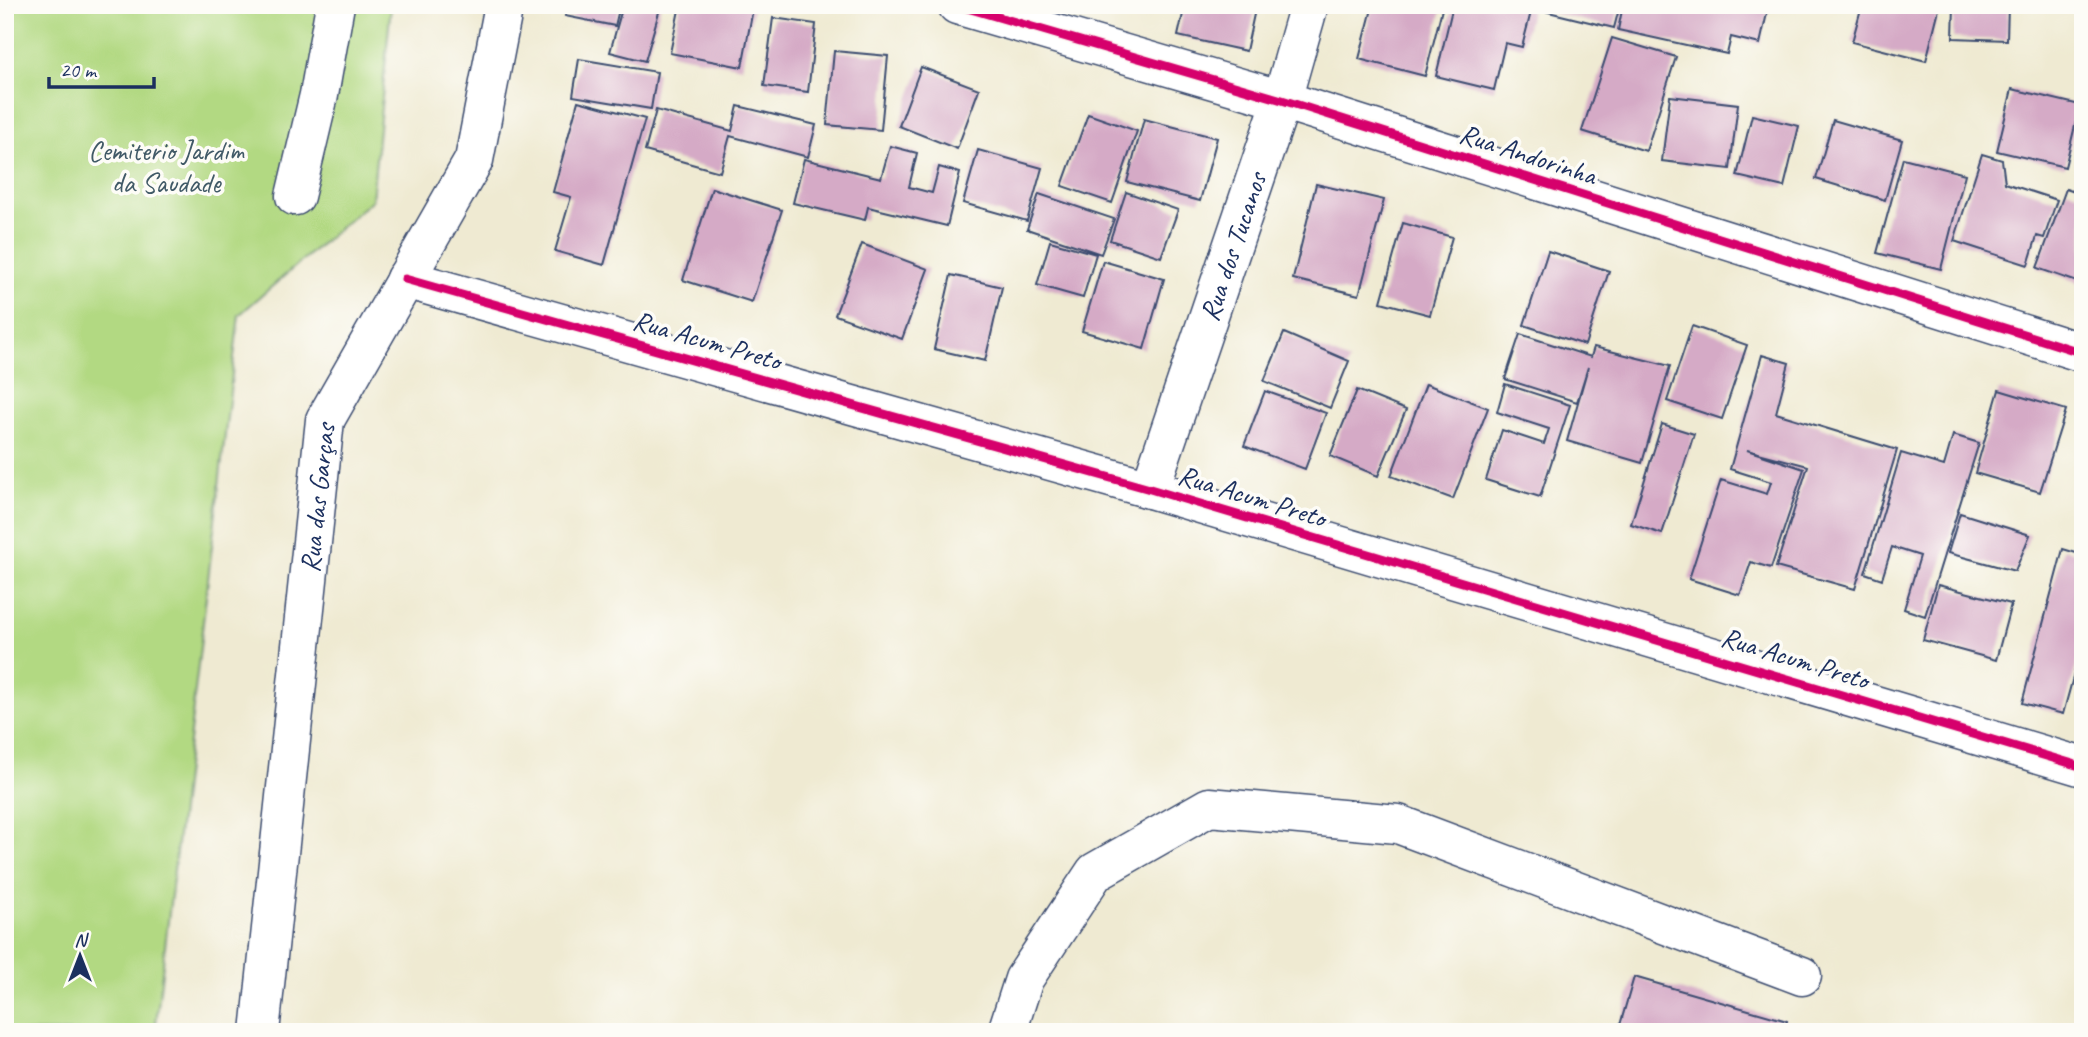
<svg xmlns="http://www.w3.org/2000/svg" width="2088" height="1037" font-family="Caveat,sans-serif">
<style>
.green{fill:#b2d982;stroke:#668470;stroke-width:2}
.building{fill:#d5aac6}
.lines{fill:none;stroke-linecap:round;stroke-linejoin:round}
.minor-casing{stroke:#3b4b6f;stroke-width:41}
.minor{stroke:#fff;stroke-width:38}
.cycleway-casing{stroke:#fdfcf7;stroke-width:13}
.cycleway{stroke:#d6006c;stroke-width:9}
.labels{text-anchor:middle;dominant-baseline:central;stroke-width:7;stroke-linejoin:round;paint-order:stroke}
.park-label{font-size:28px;fill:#415a67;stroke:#fdfcf7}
.street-label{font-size:28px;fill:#1b2f5e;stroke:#fdfcf7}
</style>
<rect width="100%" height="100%" fill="#fdfcf7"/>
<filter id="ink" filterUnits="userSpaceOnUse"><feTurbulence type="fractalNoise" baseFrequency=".0143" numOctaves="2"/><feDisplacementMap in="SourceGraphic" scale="14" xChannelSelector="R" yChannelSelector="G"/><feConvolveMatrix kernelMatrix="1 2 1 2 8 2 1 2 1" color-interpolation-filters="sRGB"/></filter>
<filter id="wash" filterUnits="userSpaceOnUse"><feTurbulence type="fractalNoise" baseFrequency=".00686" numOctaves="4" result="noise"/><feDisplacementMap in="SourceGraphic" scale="28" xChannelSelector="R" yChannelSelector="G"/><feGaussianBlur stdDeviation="1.57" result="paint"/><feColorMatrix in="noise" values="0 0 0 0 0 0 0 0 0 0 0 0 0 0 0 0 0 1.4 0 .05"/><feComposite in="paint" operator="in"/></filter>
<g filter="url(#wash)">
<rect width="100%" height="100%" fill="#efead2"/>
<path class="green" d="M5 5H391L372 200 239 315 155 1032H5Z"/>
<g id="blocks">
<path class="building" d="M567 5H620L615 26 565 16Z
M623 5H661L645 61 610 52Z
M680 5H733L753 9 742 67 670 53Z
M1185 5H1256L1246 51 1178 36Z
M1373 5H1443L1425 76 1359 59Z
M1453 5H1620L1614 28 1532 8 1522 47 1505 43 1494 90 1436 76Z
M1623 5H1753L1768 9 1760 44 1731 37 1727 54 1618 30Z
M1862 5H1940L1926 61 1852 42Z
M1954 5H2008L2007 40 1953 38Z
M773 18 816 24 808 92 764 86Z
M1612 38 1676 57 1646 151 1582 131Z
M834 51 888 56 881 130 827 125Z
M579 59 657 72 651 109 573 96Z
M921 67 979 89 957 149 899 126Z
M2012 89 2080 105 2065 167 1997 151Z
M1670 96 1738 104 1730 169 1662 161Z
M578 101 645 119 604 265 555 251 571 197 553 192Z
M738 106 816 125 808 157 730 136 720 172 645 151 656 110 732 131Z
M1088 114 1137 131 1112 203 1062 186Z
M1752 115 1799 126 1784 187 1737 176Z
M1144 119 1217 138 1200 201 1127 182Z
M1833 120 1902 140 1885 200 1816 179Z
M890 146 917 153 909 187 932 193 939 167 960 173 947 226 868 207 865 220 793 203 804 159 881 178Z
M978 150 1042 168 1027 221 963 203Z
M1982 154 2002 160 2005 183 2057 200 2044 238 2037 236 2028 265 1954 241Z
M1903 158 1965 174 1941 269 1877 253Z
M1316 184 1384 200 1359 295 1293 279Z
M712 188 782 210 752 302 683 280Z
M2066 189 2083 195V284L2037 268Z
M1126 192 1178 210 1161 257 1110 240Z
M1039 194 1114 219 1101 254 1027 229Z
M1403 223 1452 237 1430 315 1381 302Z
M1050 241 1096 254 1083 298 1037 285Z
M862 244 928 269 902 339 835 315Z
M1548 251 1609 271 1585 345 1524 325Z
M1103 261 1164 279 1144 349 1082 331Z
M951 275 1002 287 985 361 934 349Z
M1692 326 1747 345 1722 419 1667 401Z
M1284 333 1349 361 1330 408 1264 381Z
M1520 334 1591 357 1594 347 1670 366 1642 463 1567 441 1588 367 1577 402 1505 379Z
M1762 355 1789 363 1776 413 1897 450 1855 589 1776 567 1808 466 1747 450 1804 469 1771 568 1751 562 1740 595 1689 579 1721 480 1767 494 1771 482 1730 469Z
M1426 384 1488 408 1453 499 1391 476Z
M1505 384 1570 405 1540 497 1486 480 1502 430 1544 444 1549 429 1497 412Z
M1357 390 1406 410 1378 476 1330 456Z
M1999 390 2066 410 2040 492 1975 473Z
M1265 391 1326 413 1305 469 1244 446Z
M1662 424 1694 434 1662 534 1631 524Z
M1953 435 1979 443 1925 616 1904 609 1920 556 1892 547 1882 579 1865 573 1901 453 1944 466Z
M1960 513 2030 535 2015 571 1948 553Z
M2063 549 2083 555V641L2063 714 2022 703Z
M1938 585 2011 604 1996 660 1923 640Z
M1634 977 1787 1021 1784 1032H1618Z"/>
</g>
</g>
<g filter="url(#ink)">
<use href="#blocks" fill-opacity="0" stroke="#3b4b6f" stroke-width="2"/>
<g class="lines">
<g class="minor-casing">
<g id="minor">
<path d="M957 5 1282 100 2083 353"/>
<path d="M295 196 319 95 335 5"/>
<path d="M405 279 1150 489 2083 767"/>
<path id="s1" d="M1150 489 1282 100 1309 5"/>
<path id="s2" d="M260 1032 325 420 474 160 504 5"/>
<path d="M1007 1032 1024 979 1095 872 1209 807 1398 824 1802 976"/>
</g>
</g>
<use href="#minor" class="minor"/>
<g class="cycleway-casing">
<path id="cycleway" d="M957 5 1282 100 2083 353
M405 279 1150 489 2083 767"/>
</g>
<use href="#cycleway" class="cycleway"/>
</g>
</g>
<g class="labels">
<g class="park-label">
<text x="166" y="150">Cemiterio Jardim<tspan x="166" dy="32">da Saudade</tspan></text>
</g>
<g class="street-label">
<text transform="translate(1528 154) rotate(18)">Rua Andorinha</text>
<text stroke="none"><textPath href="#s1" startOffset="256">Rua dos Tucanos</textPath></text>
<text transform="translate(707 340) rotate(16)">Rua Acum Preto</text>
<text transform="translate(1252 496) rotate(17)">Rua Acum Preto</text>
<text stroke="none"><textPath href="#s2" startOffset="537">Rua das Garças</textPath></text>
<text transform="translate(1795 658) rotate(17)">Rua Acum Preto</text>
</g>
</g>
<rect width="2088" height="1037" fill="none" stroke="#fdfcf7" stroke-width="28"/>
<g transform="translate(80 956)" stroke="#fdfcf7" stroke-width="5" paint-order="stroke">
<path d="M0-5L12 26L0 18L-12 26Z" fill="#1b2f5e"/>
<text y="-10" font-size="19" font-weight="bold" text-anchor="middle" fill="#1b2f5e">N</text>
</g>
<path d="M49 77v10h105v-10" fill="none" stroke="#1b2f5e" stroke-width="3.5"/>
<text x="60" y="77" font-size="21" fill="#1b2f5e" stroke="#fdfcf7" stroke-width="5" paint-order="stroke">20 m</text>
</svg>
